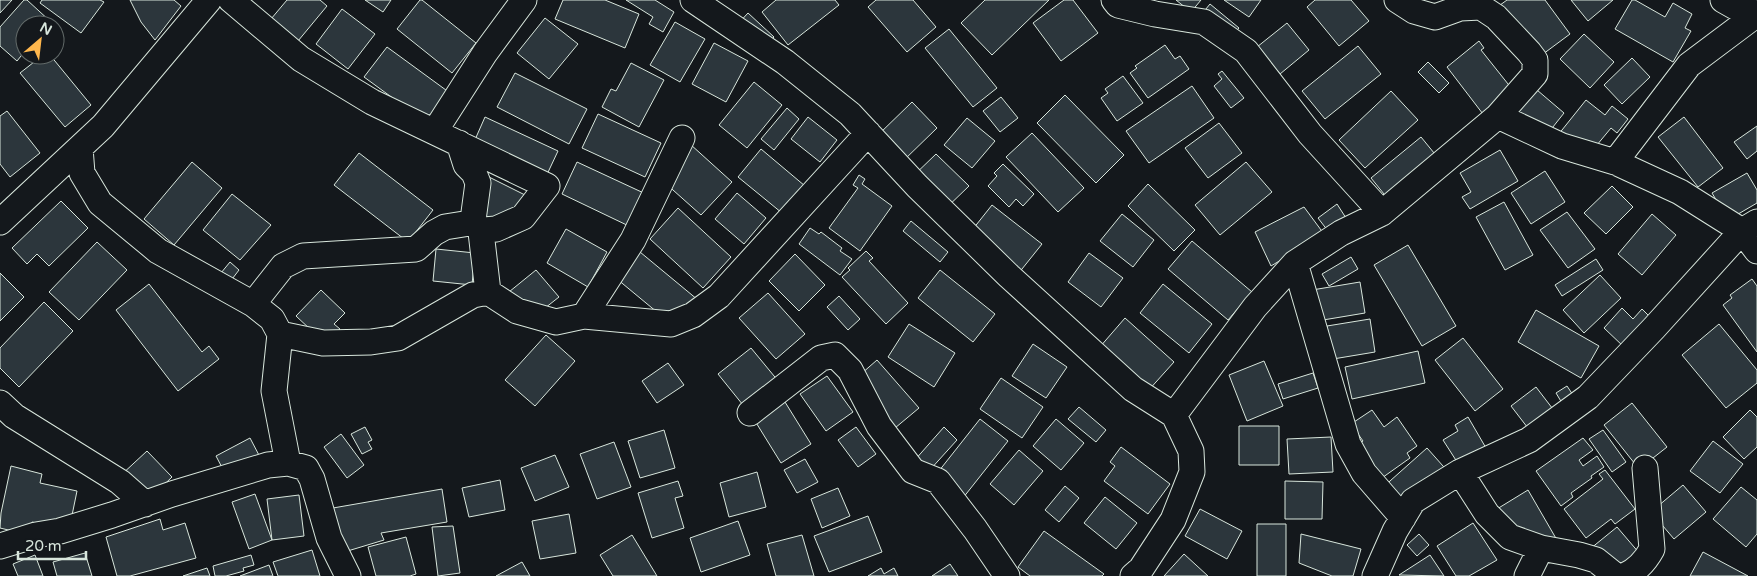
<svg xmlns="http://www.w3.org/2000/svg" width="1757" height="576" font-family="'Varela Round',sans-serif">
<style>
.building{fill:#2c363c;stroke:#d8e6dc}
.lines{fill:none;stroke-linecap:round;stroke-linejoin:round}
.minor-casing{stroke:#d8e6dc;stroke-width:27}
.minor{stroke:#14181c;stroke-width:25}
</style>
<rect width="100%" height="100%" fill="#14181c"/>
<path class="building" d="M0 0H12L0 13Z
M24 0H27L51 22 48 25H25V51L17 61 0 46V27Z
M42 0H100L104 2 81 33 40 3Z
M130 0H174L181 6 155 40 141 22Z
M287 0H320L327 6 298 41 271 19Z
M365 0H391L383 12Z
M420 0H422L476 43 452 73 397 29Z
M563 0H605L639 14 625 48 555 19Z
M626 0H655L674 12 663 32 649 24 653 17Z
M776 0H835L839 5 788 45 762 12Z
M876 0H913L936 27 907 52 868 7Z
M985 0H1049L992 55 961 23Z
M1064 0H1073L1098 33 1061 61 1033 23Z
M1176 0H1201L1191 12Z
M1224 0H1261L1249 17Z
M1315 0H1351L1369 21 1339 46 1307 7Z
M1507 0H1545L1570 34 1535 60 1496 8Z
M1571 0H1613L1588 21Z
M1632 0H1635L1665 17 1673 3 1692 14 1685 28 1691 31 1673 62 1615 29Z
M1210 4 1239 28 1229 39 1201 15Z
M342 9 375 34 348 69 316 44Z
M748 13 774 37 762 50 736 26Z
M545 18 578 44 549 79 517 53Z
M675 22 705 39 680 82 650 65Z
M1287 23 1309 50 1280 74 1257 47Z
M949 29 997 88 973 107 925 48Z
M1584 34 1614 62 1590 88 1560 59Z
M1479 41 1484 48 1481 50 1516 94 1486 118 1447 67Z
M714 43 748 61 726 102 692 84Z
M1165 45 1175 59 1180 56 1189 69 1148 98 1130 73 1137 68 1135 66Z
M1358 46 1381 74 1325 119 1302 91Z
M387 47 450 93 427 123 364 77Z
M43 55H50L91 105 65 127 20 73Z
M1632 58 1650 77 1622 104 1604 85Z
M1428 62 1449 83 1439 93 1418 72Z
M631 63 664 80 639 127 602 107 611 89 616 91Z
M1222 71 1244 98 1231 108 1214 86 1222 79 1218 74Z
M515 73 587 109 569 144 497 107Z
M1123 76 1143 103 1117 121 1101 98 1108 93 1105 89Z
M754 82 782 105 747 148 719 125Z
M1192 86 1214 118 1149 163 1126 131Z
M1537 90 1564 113 1545 137 1517 114Z
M1391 91 1418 120 1365 168 1339 140Z
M1065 95 1124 155 1096 183 1037 123Z
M1001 97 1018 118 1000 132 983 111Z
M1586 100 1605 115 1612 106 1628 119 1617 133 1611 128 1587 157 1558 135Z
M912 102 937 128 902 162 877 136Z
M787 108 799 119 774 150 761 139Z
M7 111 40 153 10 177 0 164V116Z
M598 114 661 143 645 177 582 148Z
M485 117 558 151 542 185 470 151Z
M808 117 837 140 820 162 791 139Z
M1684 117 1723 168 1698 187 1658 137Z
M967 118 995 141 972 168 944 145Z
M1219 123 1242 153 1208 178 1185 148Z
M1757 126V151L1747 159 1734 142Z
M1032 133 1084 188 1058 212 1006 157Z
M1421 137 1443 164 1393 205 1371 178Z
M690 144 732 182 701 215 664 182Z
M761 149 805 186 782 213 738 177Z
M1500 150 1518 181 1470 209 1462 197 1471 192 1460 173Z
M359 153 433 210 408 242 334 185Z
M936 154 969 186 941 213 909 180Z
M192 162 222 188 174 245 144 219Z
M577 162 648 195 633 228 562 194Z
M1246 162 1272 192 1220 235 1195 205Z
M1003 164 1034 194 1023 206 1016 199 1009 207 988 186 997 176 994 173Z
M1545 171 1565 202 1531 224 1511 193Z
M1747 173 1757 190V203L1728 220 1712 193Z
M859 175 865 179 862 184 892 206 860 251 829 228 858 188 853 185Z
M489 177 531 198 515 231 473 209Z
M1148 184 1195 230 1174 251 1128 206Z
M1612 186 1633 207 1606 234 1584 213Z
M737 193 766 218 744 244 715 219Z
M232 194 271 225 240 260 203 230Z
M61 201 88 228 49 266 37 254 27 264 12 248Z
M1504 202 1533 255 1505 270 1476 217Z
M1337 204 1346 218 1328 231 1318 218Z
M992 205 1042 244 1018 274 969 234Z
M1304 207 1324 234 1271 266 1255 232Z
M678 208 731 257 703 288 650 239Z
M1567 212 1595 249 1568 268 1540 230Z
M1122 214 1154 240 1133 267 1100 241Z
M1652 214 1676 235 1642 275 1618 254Z
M911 221 948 252 940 262 903 231Z
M810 228 819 234 821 232 842 248 840 251 852 259 840 275 799 244Z
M566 229 607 252 588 287 547 263Z
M1192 241 1252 292 1228 320 1168 269Z
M97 242 127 270 79 320 49 292Z
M1408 245 1456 326 1422 346 1374 265Z
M436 249 475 253 472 285 433 281Z
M866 251 873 258 869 261 908 303 886 324 842 277 850 270 848 268Z
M640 252 698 300 675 327 617 279Z
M1089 253 1123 278 1101 307 1068 282Z
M795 254 825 285 799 311 769 281Z
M1351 257 1358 269 1329 286 1322 274Z
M1596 259 1603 270 1562 296 1555 285Z
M230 262 239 270 226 287 216 279Z
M536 270 559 297 526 323 504 296Z
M940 270 995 314 973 342 918 298Z
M0 273 24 297 0 321Z
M1600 275 1621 298 1584 333 1563 310Z
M1752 279 1757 286V352L1723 305 1732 298 1730 295Z
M1360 282 1365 313 1317 321 1312 290Z
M149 284 202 352 209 346 219 359 178 391 116 310Z
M1163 284 1212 324 1189 353 1140 313Z
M321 290 345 313 334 324 340 329 326 344 296 316Z
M768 293 805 334 776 359 739 318Z
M839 296 860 319 848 330 827 307Z
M44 302 73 331 19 387 0 368V348Z
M1622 308 1633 319 1642 309 1651 318 1624 347 1604 328Z
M1536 310 1599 346 1581 378 1518 342Z
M1125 318 1174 362 1147 392 1099 348Z
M1370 319 1375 352 1333 359 1327 326Z
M909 324 955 353 934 387 888 357Z
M1719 324 1757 370V383L1726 408 1682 355Z
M546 335 575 361 535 406 505 380Z
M1463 338 1503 389 1475 411 1435 360Z
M1033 344 1067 367 1046 398 1012 376Z
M751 348 779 382 747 410 718 374Z
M1418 351 1425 383 1352 399 1345 367Z
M877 360 919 408 895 428 853 381Z
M1264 361 1283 406 1247 421 1229 375Z
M668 363 684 385 657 403 642 381Z
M1313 373 1318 388 1283 399 1278 384Z
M827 376 853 412 826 431 800 394Z
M1001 378 1043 407 1022 438 980 409Z
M1567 386 1573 395 1562 403 1556 393Z
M1536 387 1559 417 1534 436 1511 406Z
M785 402 811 444 781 463 755 421Z
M1632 403 1667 447 1639 469 1604 425Z
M1079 407 1106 430 1096 442 1068 419Z
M1372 410 1384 427 1397 417 1417 446 1407 453 1410 458 1372 485 1349 451 1363 441 1351 424Z
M1750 410 1757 417V447L1744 459 1723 437Z
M1468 417 1486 448 1459 465 1443 440 1458 431 1455 425Z
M980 419 1008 441 959 503 931 481Z
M1056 419 1084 443 1061 470 1033 446Z
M1239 426H1279V465H1239Z
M365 427 372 440 368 442 372 449 362 454 351 434Z
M856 427 876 454 858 467 838 440Z
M944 427 957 440 919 482 906 470Z
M664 430 675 468 640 478 628 441Z
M1603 430 1626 462 1612 472 1589 439Z
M341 434 364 465 347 478 324 447Z
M1331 437 1333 472 1289 474 1287 439Z
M250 438 261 459 227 477 216 456Z
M1583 438 1593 450 1579 460 1583 466 1597 456 1604 467 1591 476 1592 478 1571 493 1573 497 1561 506 1536 471Z
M1713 441 1743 464 1720 493 1690 471Z
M614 442 631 487 597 499 580 454Z
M1121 447 1170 484 1148 514 1104 481 1115 466 1110 462Z
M1427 448 1451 475 1405 515 1381 489Z
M1019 450 1043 471 1014 505 990 484Z
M147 451 172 477 145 503 120 476Z
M555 455 569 487 535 501 521 468Z
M805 459 818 482 797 493 784 470Z
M11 466 42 474 40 483 77 491 69 530 32 522 29 535 0 528 1 513Z
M1605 470 1635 509 1615 524 1611 519 1586 538 1564 509 1603 479 1599 474Z
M757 472 766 507 729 517 720 483Z
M500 480 505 510 469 517 462 488Z
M678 481 683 496 675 498 684 528 652 538 638 493Z
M1285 481 1323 482 1322 519H1285Z
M1683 485 1706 512 1674 539 1651 512Z
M1065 486 1079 498 1059 522 1045 510Z
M1741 487 1757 500V534L1746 547 1713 519Z
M838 488 850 516 822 528 811 499Z
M442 489 447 522 381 533 384 540 341 553 333 508Z
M1528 490 1561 547 1529 565 1497 509Z
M255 494 272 540 249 549 232 502Z
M299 495 304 536 272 540 267 499Z
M1105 497 1137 523 1116 549 1084 523Z
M1200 509 1242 531 1227 559 1185 536Z
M569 514 576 553 540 559 532 521Z
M868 516 882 552 829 572 814 536Z
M160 519 163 530 185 523 196 558 130 576H117L106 537Z
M738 521 750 555 701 572 690 538Z
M1473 523 1497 560 1469 576H1456L1437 546Z
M1257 524H1286V576H1257Z
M453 526 460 573 438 576 432 527Z
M1617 527 1646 561 1628 576 1590 549Z
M1044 531 1104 574 1102 576H1030L1018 567Z
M1301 534 1361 549 1353 576H1332L1299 563Z
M1419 534 1429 545 1417 556 1407 545Z
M632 535 657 576H613L600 555Z
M802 535 814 576H776L767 544Z
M406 537 416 574 410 576H376L368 547Z
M312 550 320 576H278L273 562Z
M1703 552 1748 576H1690Z
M85 553 92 576H57L53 562Z
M1184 554 1208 576H1164Z
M35 555 43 576H18L13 564Z
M251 555 254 565 243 568 244 571 226 576H215L213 566Z
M1430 555 1444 576 1399 575Z
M522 562 530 576H496Z
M950 564 958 576H932Z
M269 565 273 576H240Z
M207 568 210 576H183Z
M881 568 884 574 894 568 898 576H868Z"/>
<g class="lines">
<g class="minor-casing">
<path id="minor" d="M231 0 301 59 372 102 547 186 523 217 496 229 484 230 481 232 488 292
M693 0 785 62 850 114 917 186 1009 276 1133 389 1174 415
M1114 0 1118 5 1155 14 1204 22 1246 51 1310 134 1382 213
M1723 0 1739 9 1757 13
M1498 116 1562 146 1615 162 1680 192 1742 231 1757 251
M435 131 485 53 524 0
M80 148 82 173 100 203 158 251 253 304 272 319 280 334 274 391 288 463
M1615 162 1689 65 1757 14
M0 222 103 126 209 0
M1295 263 1348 444 1364 473 1403 518
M253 304 283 266 303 256 416 249 434 233 445 227 470 223 473 220 478 183 474 173 466 165 459 143
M584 316 633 240 682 138
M280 334 323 343 371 342 398 338 473 295 488 292 517 311 556 322 584 316 671 324 693 315 719 296 868 133
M0 403 14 416 120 482 145 504
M750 413 821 358 835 355 850 370 879 426 913 471 938 481 975 529 1007 576
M1460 472 1487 514 1510 537 1541 548 1579 555 1596 560 1616 576
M0 546 36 535 60 531 112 515 172 494 268 465 288 463 306 468 312 479 329 538 348 576
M1133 576 1141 569 1173 520 1192 472 1191 451 1174 415 1255 307 1295 263 1341 233 1382 213 1498 116 1535 74V60L1529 52 1496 17 1481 7 1460 8 1435 17 1414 11 1397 0
M1375 576 1395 531 1413 501 1460 472 1529 440 1588 397 1654 328 1742 231 1757 222
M1527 576 1541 548
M1624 576C1636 571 1646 560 1652 549L1645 468"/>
</g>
<use href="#minor" class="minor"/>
</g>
<g transform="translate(40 40) rotate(28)"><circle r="24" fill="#14181c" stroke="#626a69"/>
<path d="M0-4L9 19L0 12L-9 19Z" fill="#ffb74d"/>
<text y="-8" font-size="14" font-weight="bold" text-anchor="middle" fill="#d8e6dc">N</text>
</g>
<path d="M18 551v8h68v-8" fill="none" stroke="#d8e6dc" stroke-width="2.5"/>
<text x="25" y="551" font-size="15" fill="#d8e6dc" stroke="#14181c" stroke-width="4" paint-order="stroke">20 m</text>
</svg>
